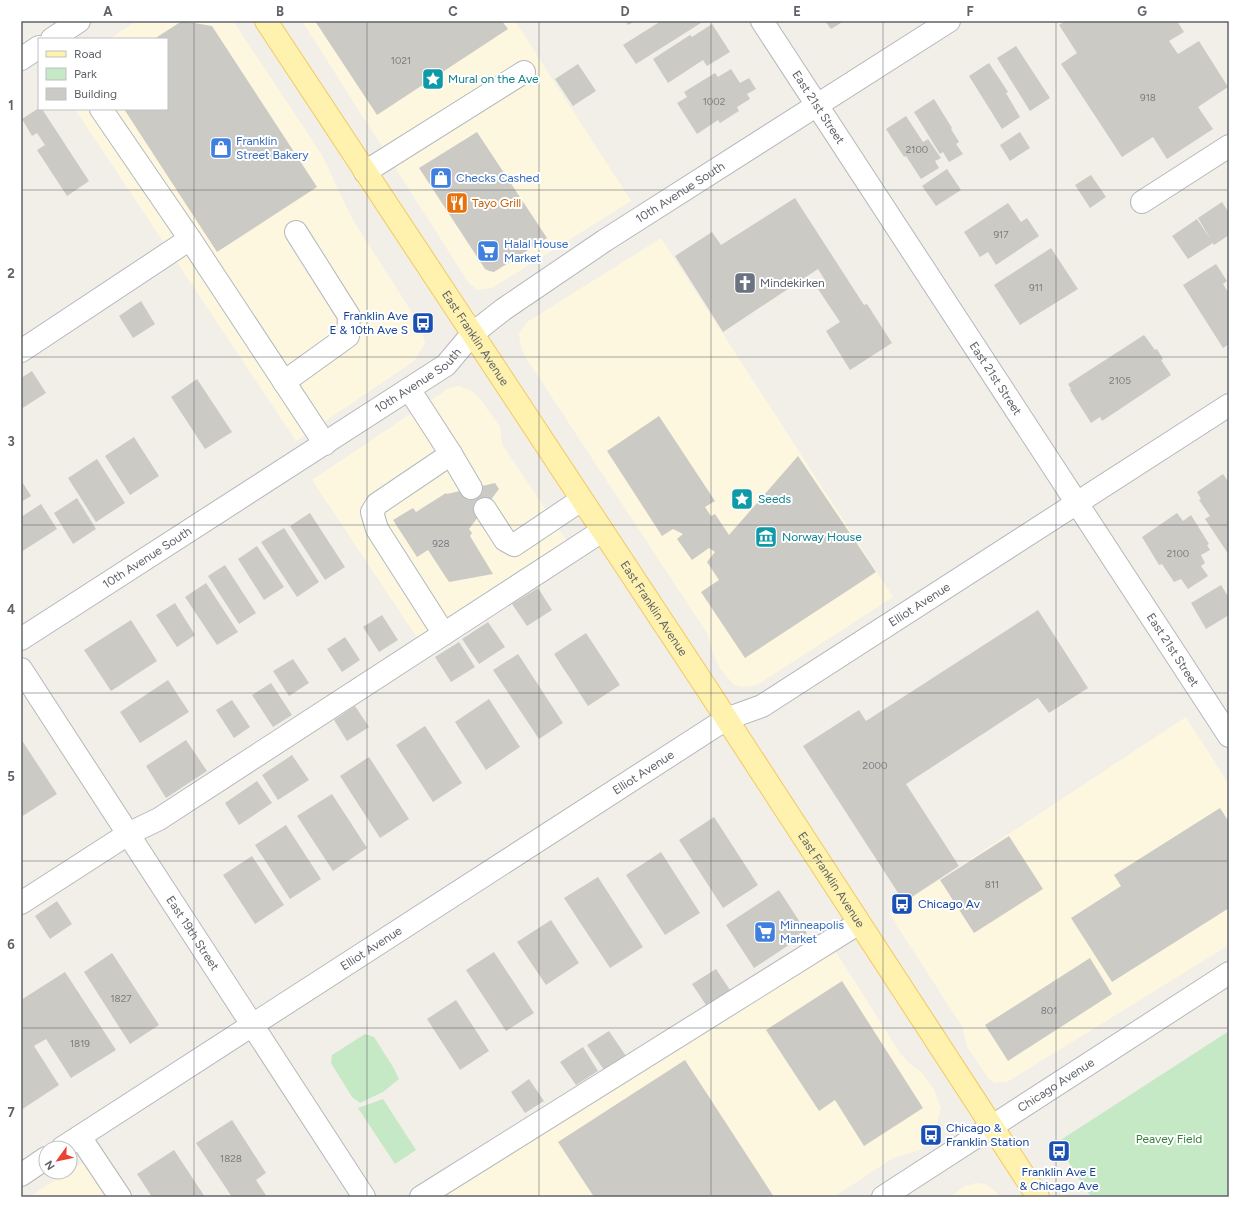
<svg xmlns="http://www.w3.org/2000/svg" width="1250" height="1218" font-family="Figtree,sans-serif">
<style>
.commercial{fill:#fef7e0}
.green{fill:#c5e8c5}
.building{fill:#cccac5}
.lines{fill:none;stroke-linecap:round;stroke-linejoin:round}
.minor-casing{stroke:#b5b8bc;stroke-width:24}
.major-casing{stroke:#f2c960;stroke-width:24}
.minor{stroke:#fff;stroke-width:22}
.major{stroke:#fff2af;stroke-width:22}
.grid{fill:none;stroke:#5f6368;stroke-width:1;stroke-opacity:0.55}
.labels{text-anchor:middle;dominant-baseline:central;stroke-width:4;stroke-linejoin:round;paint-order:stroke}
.number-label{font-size:10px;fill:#7a7d7f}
.culture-label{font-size:12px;fill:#0d838f;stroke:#fff;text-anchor:start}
.street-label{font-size:12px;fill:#5f6368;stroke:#fff}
.shop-label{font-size:12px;fill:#366cbe;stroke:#fff;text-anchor:start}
.food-label{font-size:12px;fill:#c56008;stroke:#fff;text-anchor:start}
.worship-label{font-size:12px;fill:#5b616d;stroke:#fff;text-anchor:start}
.transit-label{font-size:12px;fill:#164399;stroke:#fff;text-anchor:start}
.park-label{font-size:12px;fill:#348238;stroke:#fff}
.neatline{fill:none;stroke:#5f6368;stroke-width:1.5}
.grid-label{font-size:13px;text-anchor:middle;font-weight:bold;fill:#5f6368}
</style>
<rect width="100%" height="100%" fill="#f1efe8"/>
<path class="commercial" d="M137 21H233L322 155 350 215 421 327 425 344 414 361 296 441 75 109H167V39H109Z
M302 21H515L631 201 492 288 477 290 468 282Z
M661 238 893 597 757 685 742 687 733 684 720 668 713 654 707 633 526 358 521 347 519 334 527 322Z
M459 386 471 391 478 396 500 427 502 444 574 552 426 651 312 480 449 388Z
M1186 717 1229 785V945L1007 1082 995 1083 989 1079 967 1047 963 1028 889 913Z
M827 938 900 1053 909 1063 922 1073 934 1090 941 1108 936 1127 929 1141 920 1150 893 1158 834 1197H432Z
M87 1160 111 1197H29L68 1172H70V1171Z
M976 1183 986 1184 996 1192 999 1197H949L966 1186Z"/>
<path class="green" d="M1229 1031V1197H1091L1056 1143Z
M365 1034 374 1037 393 1067 399 1079 383 1092 360 1103 352 1097 331 1063 332 1055Z
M383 1099 416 1150 395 1164 358 1108Z"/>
<path class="building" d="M182 21 212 26 317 187 217 252 124 109H167V39H154Z
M315 21H502L508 29 377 115Z
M626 21H635L628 25Z
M661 21H704L636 64 623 45Z
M825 21H844L831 29Z
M1066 21H1177L1184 32 1169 41 1178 54 1199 41 1228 87 1198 107 1213 129 1167 159 1153 137 1122 157 1061 64 1077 53 1059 25Z
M712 24 730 52 707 66 703 60 668 83 653 59 690 35 692 37Z
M1016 46 1050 98 1030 111 997 58Z
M989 63 1008 92 1006 93 1020 117 1002 129 969 76Z
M578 64 596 91 573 106 555 79Z
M731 69 740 83 749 78 756 89 747 94 750 99 737 107 739 111 720 123 718 120 697 134 677 103 687 97 684 92 715 73 718 77Z
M934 99 952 128 951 129 959 142 956 144 963 154 949 162 943 152 940 154 914 112Z
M39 108V109H42L89 181 67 196 37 150 45 145 37 133 32 136 22 119Z
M906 116 923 142 928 139 941 158 935 161 939 168 921 179 906 156 904 157 886 129Z
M477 132 547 238 494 272 489 271 485 269 419 168Z
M1020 132 1030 148 1010 161 1000 145Z
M947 169 961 190 936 206 922 186Z
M1091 175 1106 197 1090 208 1075 185Z
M795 198 864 305 867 304 892 343 850 370 826 331 840 322 816 286 825 280 818 269 723 332 675 256 712 232 721 245Z
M1222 202 1229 213V235L1214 245 1198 218Z
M1008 203 1021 222 1027 218 1039 236 996 265 988 252 980 257 964 232Z
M1197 219 1213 243 1188 259 1172 236Z
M1051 248 1078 289 1020 325 994 285Z
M1216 264 1227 281 1223 284 1229 294V344L1223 348 1183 285Z
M141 301 155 324 133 338 119 316Z
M1144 335 1155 350 1157 349 1163 359 1161 360 1171 375 1102 421 1100 417 1091 423 1070 390 1071 389 1068 384Z
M32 371 46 393 21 409V378Z
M197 379 232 432 205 449 171 397Z
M659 416 715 501 705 507 711 516 715 514 729 535 798 456 876 572 745 658 701 592 719 580 707 562 715 552 709 548 692 560 677 539 683 534 673 529 662 536 607 451Z
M134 437 159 476 130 495 105 456Z
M97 459 125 503 96 522 68 478Z
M1223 474 1229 483V555L1205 519 1210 516 1199 500 1201 499 1197 492Z
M21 480 31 496 21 502Z
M495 483 499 489 469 529 472 533 470 536 493 574 449 582 428 550 417 557 393 520 413 508 416 512 446 493 447 494Z
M77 498 96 529 73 544 54 513Z
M41 504 57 529 21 552V517Z
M310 513 345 567 325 580 290 526Z
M1177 513 1183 521 1191 515 1209 544 1207 545 1210 550 1201 555 1205 563 1201 566 1208 576 1188 589 1181 579 1174 582 1162 564 1159 565 1142 537Z
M284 528 319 582 297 597 261 542Z
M257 546 284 587 264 600 238 559Z
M225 565 256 613 239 624 208 576Z
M206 583 238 632 217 645 185 597Z
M1221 585 1229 598V615L1206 629 1191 603Z
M538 588 552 610 527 626 512 604Z
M175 603 195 635 177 647 156 615Z
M1038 610 1088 688 1049 713 1038 698 906 784 959 866 904 902 803 746 859 710 866 721Z
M382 615 398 640 379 652 363 627Z
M131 620 157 661 111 691 84 650Z
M488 622 505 647 479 664 462 639Z
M586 633 620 685 588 706 554 654Z
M345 637 360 660 342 672 327 649Z
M459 642 475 667 451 682 435 657Z
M518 654 563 723 539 739 493 670Z
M293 659 309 683 289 696 273 671Z
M168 680 189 712 140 743 120 712Z
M271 683 292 715 273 727 252 695Z
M489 699 520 747 486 770 455 722Z
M232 700 250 727 234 738 216 710Z
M355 706 369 727 347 741 334 720Z
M425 726 462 783 433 802 396 745Z
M21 739 57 794 21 817Z
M186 740 207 771 166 798 146 766Z
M292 755 309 780 278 800 262 775Z
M369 757 409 819 380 838 340 776Z
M257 781 272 803 239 825 225 803Z
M332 794 367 848 333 871 297 816Z
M1220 808 1229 822V908L1112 982 1071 918 1121 886 1114 875Z
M714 817 758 885 723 908 679 840Z
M286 825 321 879 290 899 255 845Z
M1009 836 1043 889 974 933 940 880Z
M661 852 700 913 665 935 626 875Z
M252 856 284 905 255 924 223 875Z
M598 877 643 947 610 968 564 898Z
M779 890 807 933 754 968 726 925Z
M57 901 72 924 50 939 35 916Z
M551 920 579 963 546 985 517 942Z
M494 952 534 1013 506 1031 466 970Z
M112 953 159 1025 130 1044 84 972Z
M1090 958 1112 994 1008 1061 985 1025Z
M716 969 730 990 706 1005 692 984Z
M65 972 116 1050 71 1078 46 1039 34 1046 59 1085 21 1110V1000Z
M842 981 923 1108 864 1146 835 1100 819 1111 766 1030Z
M456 1000 489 1051 460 1070 427 1019Z
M609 1031 626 1056 604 1070 587 1045Z
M583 1047 598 1071 576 1085 560 1062Z
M685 1060 774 1197H594L558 1142Z
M529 1079 544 1101 525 1113 511 1092Z
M232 1120 266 1173 256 1180 267 1197H232L196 1143Z
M174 1150 205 1197H152L137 1174Z"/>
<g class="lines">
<g class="minor-casing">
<g id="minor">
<path id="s1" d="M762 21 1229 736"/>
<path d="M52 39 79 21"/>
<path d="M21 59 39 47"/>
<path d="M101 109 190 239 325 444"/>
<path d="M365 172 524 72"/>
<path d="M1142 202 1229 146"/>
<path d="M21 351 190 239"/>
<path d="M284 382 348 336 349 316 296 232"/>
<path d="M409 389 451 454 377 504 372 512 377 529 444 634"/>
<path d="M451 454 471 488"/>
<path d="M485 509 505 540 514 545 581 500"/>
<path id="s2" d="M21 639 446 365 472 334 504 309 604 241 949 21"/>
<path id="s3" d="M21 669 364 1197"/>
<path d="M21 903 128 834 159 819 602 531"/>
<path d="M80 1137 120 1197"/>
<path id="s4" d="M62 1148 726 719 762 706 1229 405"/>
<path d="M21 1175 46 1158"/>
<path d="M421 1197 859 923"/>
<path id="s5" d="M883 1197 1229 973"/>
</g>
</g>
<g class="major-casing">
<g id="major">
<path id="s6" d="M266 21 711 695 1038 1197"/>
</g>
</g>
<use href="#minor" class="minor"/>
<use href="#major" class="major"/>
</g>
<path class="grid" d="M194 21V1197M367 21V1197M539 21V1197M711 21V1197M883 21V1197M1056 21V1197M21 190H1229M21 357H1229M21 525H1229M21 693H1229M21 861H1229M21 1028H1229"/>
<defs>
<g id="sight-square" transform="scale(1.15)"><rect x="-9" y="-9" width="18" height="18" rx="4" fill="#0f9aa8" stroke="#fff"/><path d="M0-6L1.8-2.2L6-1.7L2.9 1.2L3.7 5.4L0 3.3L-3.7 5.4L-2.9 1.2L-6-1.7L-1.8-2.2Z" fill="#fff"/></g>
<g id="shop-square" transform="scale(1.15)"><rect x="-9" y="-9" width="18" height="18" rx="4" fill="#3f7fe0" stroke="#fff"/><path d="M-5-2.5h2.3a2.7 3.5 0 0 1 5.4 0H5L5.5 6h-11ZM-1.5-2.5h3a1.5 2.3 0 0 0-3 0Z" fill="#fff"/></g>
<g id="restaurant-square" transform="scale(1.15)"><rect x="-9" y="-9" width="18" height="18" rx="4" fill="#e8710a" stroke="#fff"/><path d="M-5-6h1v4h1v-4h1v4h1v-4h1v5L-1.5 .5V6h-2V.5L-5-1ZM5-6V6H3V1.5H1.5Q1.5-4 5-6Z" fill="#fff"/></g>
<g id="supermarket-square" transform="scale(1.15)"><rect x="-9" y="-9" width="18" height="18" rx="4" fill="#3f7fe0" stroke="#fff"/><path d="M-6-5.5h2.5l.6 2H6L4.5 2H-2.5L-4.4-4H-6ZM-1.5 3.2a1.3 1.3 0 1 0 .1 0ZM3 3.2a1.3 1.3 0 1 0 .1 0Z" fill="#fff"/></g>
<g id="church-square" transform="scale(1.15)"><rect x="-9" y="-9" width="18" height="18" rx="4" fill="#6b7280" stroke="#fff"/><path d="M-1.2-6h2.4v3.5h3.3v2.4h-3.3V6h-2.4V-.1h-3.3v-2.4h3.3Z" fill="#fff"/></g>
<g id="bus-square" transform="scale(1.15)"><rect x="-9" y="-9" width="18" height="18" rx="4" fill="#1a4fb4" stroke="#fff"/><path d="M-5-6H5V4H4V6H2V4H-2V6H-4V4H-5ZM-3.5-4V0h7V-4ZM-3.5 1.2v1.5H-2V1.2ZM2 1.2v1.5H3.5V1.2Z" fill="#fff"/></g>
<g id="museum-square" transform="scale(1.15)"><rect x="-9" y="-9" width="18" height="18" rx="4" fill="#0f9aa8" stroke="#fff"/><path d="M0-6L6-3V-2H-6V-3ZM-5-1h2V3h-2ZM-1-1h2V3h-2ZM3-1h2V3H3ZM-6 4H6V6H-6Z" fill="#fff"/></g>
</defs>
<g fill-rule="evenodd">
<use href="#sight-square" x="433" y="79"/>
<use href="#shop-square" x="221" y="148"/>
<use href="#shop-square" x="441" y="178"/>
<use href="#restaurant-square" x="457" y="203"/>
<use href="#supermarket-square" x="488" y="251"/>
<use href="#church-square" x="745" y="283"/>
<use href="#bus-square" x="423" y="323"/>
<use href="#sight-square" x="742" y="499"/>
<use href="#museum-square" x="766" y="537"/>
<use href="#bus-square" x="902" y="904"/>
<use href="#supermarket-square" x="765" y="932"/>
<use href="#bus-square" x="931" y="1135"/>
<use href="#bus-square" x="1059" y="1151"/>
</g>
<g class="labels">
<g class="number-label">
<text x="401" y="60">1021</text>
<text x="1148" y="97">918</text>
<text x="714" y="101">1002</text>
<text x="917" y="149">2100</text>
<text x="1001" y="234">917</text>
<text x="1036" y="287">911</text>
<text x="1120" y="380">2105</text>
<text x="441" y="543">928</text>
<text x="1178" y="553">2100</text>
<text x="875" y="765">2000</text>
<text x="992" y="884">811</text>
<text x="121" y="998">1827</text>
<text x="1049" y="1010">801</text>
<text x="80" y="1043">1819</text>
<text x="231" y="1158">1828</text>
</g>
<g class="culture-label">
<text x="448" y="79">Mural on the Ave</text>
<text x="758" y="499">Seeds</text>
<text x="782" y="537">Norway House</text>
</g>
<g class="street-label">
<text stroke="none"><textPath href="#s1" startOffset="103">East 21st Street</textPath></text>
<text stroke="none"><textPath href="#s2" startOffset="798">10th Avenue South</textPath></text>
<text stroke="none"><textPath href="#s6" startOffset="380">East Franklin Avenue</textPath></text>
<text stroke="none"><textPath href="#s1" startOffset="427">East 21st Street</textPath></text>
<text stroke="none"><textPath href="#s2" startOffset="474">10th Avenue South</textPath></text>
<text stroke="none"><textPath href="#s2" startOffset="150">10th Avenue South</textPath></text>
<text stroke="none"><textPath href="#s4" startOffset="1016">Elliot Avenue</textPath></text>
<text stroke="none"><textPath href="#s6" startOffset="704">East Franklin Avenue</textPath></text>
<text stroke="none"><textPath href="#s1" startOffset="751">East 21st Street</textPath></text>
<text stroke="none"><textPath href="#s4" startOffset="692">Elliot Avenue</textPath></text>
<text stroke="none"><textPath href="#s6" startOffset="1028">East Franklin Avenue</textPath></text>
<text stroke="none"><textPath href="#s3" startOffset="315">East 19th Street</textPath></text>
<text stroke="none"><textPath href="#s4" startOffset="368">Elliot Avenue</textPath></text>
<text stroke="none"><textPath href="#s5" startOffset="206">Chicago Avenue</textPath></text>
</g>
<g class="shop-label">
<text x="236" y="141">Franklin<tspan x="236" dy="14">Street Bakery</tspan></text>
<text x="456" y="178">Checks Cashed</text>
<text x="504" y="244">Halal House<tspan x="504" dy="14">Market</tspan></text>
<text x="780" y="925">Minneapolis<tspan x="780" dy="14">Market</tspan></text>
</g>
<g class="food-label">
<text x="472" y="203">Tayo Grill</text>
</g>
<g class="worship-label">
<text x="760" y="283">Mindekirken</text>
</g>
<g class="transit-label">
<text x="408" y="316" text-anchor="end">Franklin Ave<tspan x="408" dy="14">E &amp; 10th Ave S</tspan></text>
<text x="918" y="904">Chicago Av</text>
<text x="946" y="1128">Chicago &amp;<tspan x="946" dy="14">Franklin Station</tspan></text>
<text x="1059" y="1172" text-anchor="middle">Franklin Ave E<tspan x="1059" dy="14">&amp; Chicago Ave</tspan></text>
</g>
<g class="park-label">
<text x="1169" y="1139">Peavey Field</text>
</g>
</g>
<rect width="1250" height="1218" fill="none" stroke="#ffffff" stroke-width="44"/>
<rect x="38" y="38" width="130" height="72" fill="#ffffff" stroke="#bfc1c3"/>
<rect x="46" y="51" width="20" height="6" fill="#fff2af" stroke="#bfc1c3"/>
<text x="74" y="58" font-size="12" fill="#5f6368">Road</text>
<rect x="46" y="68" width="20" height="12" fill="#c5e8c5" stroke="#bfc1c3"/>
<text x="74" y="78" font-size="12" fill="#5f6368">Park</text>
<rect x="46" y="88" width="20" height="12" fill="#cccac5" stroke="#bfc1c3"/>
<text x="74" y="98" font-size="12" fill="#5f6368">Building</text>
<g transform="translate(58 1160) rotate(237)"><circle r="19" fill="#ffffff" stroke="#bfc1c3"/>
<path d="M0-3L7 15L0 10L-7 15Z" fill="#ea4335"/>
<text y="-6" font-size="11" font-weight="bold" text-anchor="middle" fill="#5f6368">N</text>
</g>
<rect x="22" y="22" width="1206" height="1174" class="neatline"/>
<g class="grid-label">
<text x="108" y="16">A</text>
<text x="280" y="16">B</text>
<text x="453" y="16">C</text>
<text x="625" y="16">D</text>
<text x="797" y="16">E</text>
<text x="970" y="16">F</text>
<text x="1142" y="16">G</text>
<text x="11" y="110">1</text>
<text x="11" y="278">2</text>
<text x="11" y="446">3</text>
<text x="11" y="614">4</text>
<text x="11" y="781">5</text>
<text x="11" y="949">6</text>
<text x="11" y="1117">7</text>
</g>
</svg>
